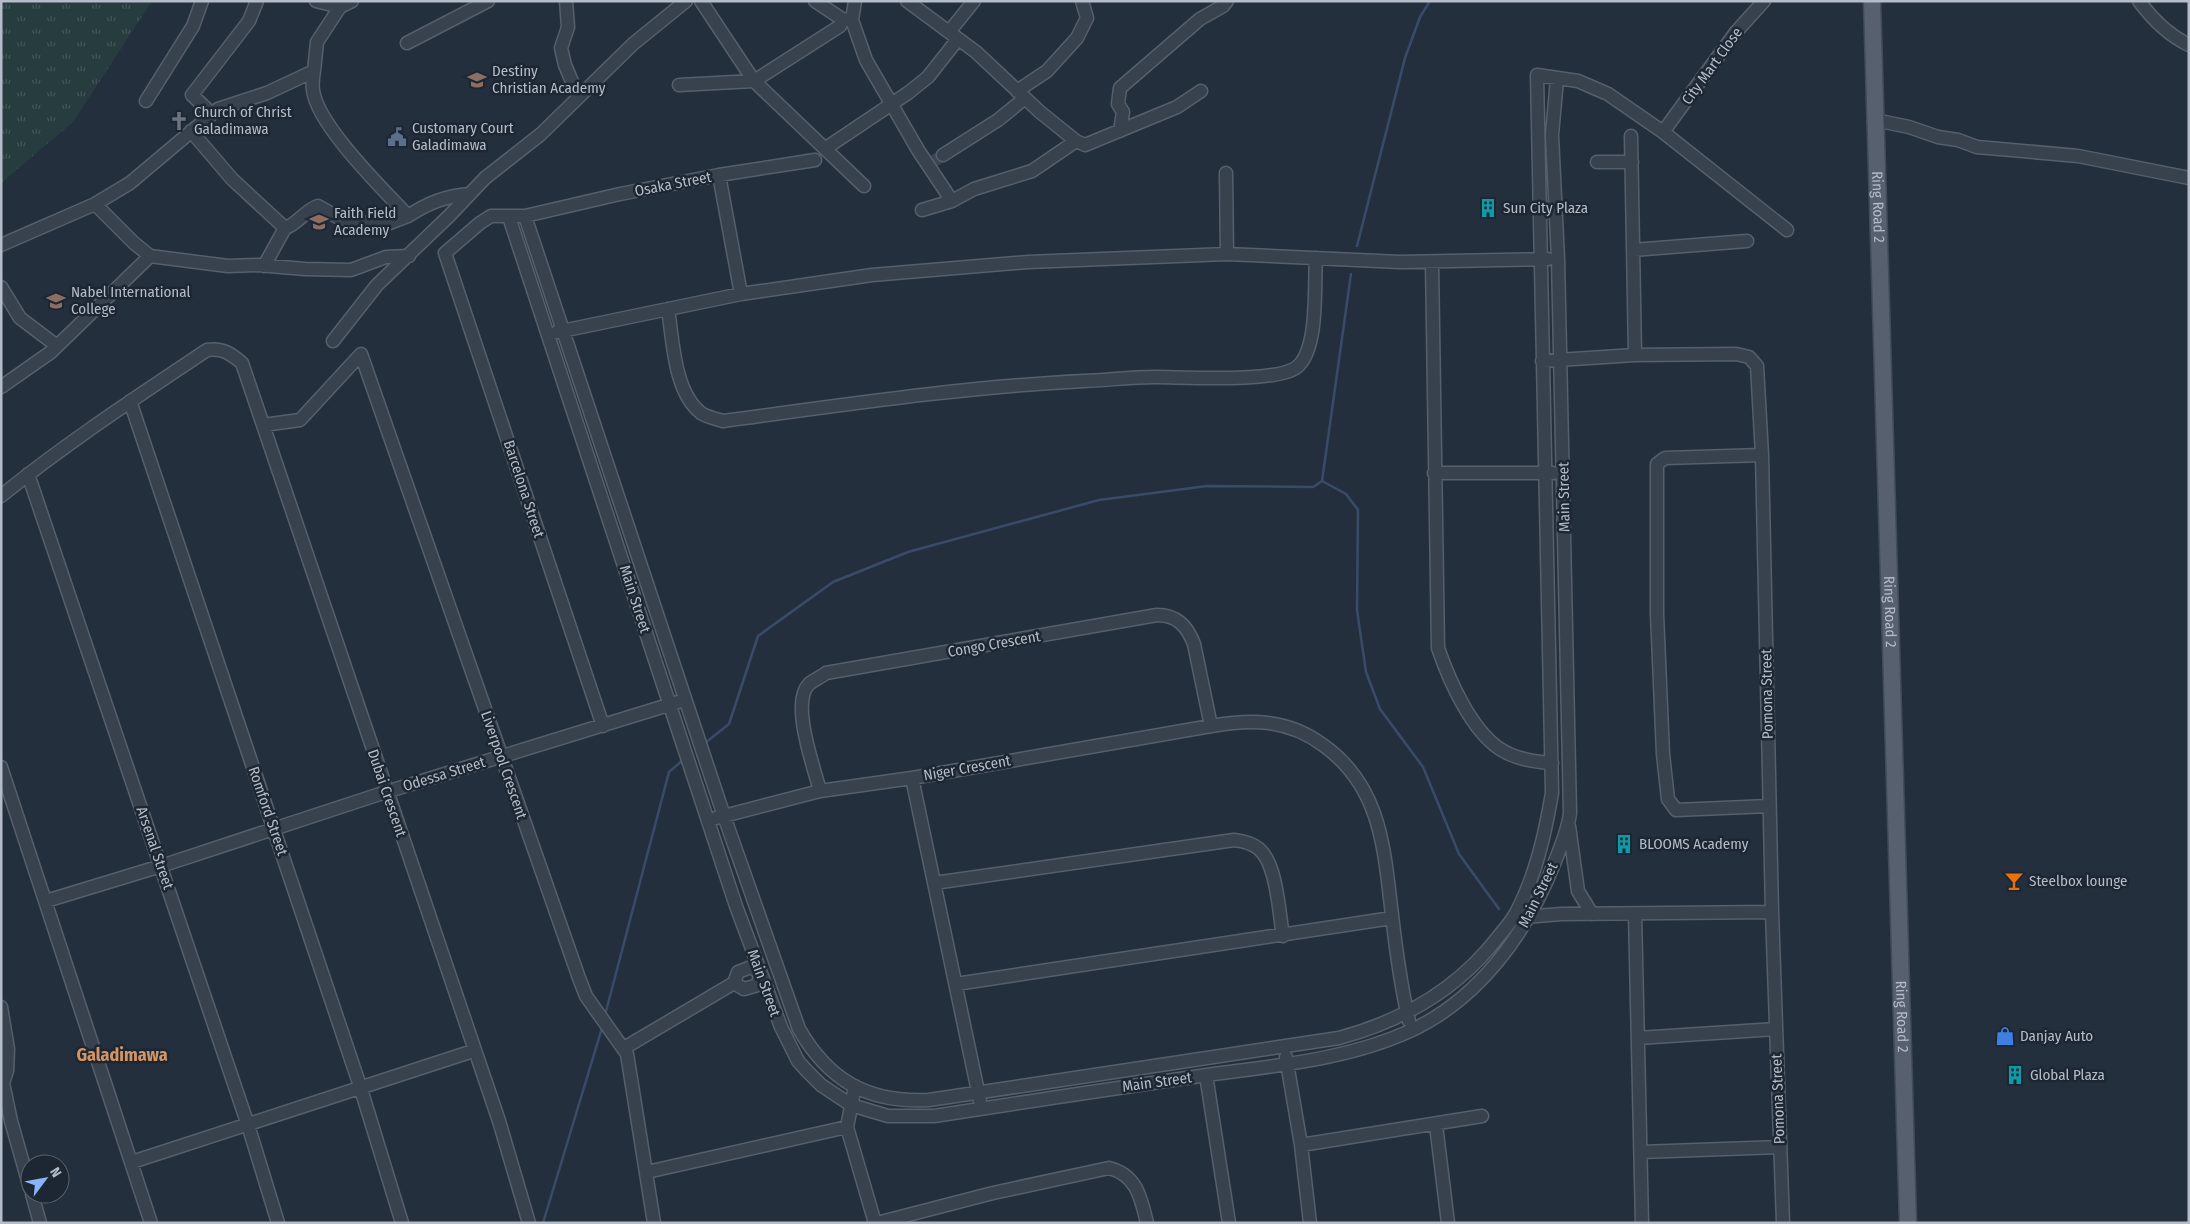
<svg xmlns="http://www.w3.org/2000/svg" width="2190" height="1224" font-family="'Fira Sans Condensed',sans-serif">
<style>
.grass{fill:url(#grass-tufts)}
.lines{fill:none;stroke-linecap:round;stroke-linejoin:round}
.stream{stroke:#394c67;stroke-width:2.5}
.minor-tunnel{stroke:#3a4453;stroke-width:12;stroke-dasharray:12 6;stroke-linecap:butt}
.minor-casing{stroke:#565f6c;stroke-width:15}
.major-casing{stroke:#414a57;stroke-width:19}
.minor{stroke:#38414e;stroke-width:12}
.major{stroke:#56606e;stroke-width:16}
.labels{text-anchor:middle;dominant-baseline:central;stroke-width:5;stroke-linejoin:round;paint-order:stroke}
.street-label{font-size:15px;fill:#b4bcc9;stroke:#1d2633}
.poi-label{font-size:15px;fill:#b4bcc9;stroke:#1d2633;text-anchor:start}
.quarter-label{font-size:18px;font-weight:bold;fill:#d59563;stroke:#1d2633}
</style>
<defs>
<pattern id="grass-tufts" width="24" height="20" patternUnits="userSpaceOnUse" patternTransform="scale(1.25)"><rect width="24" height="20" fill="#263c3f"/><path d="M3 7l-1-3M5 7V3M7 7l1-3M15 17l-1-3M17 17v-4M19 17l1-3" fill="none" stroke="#435659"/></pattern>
</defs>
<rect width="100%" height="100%" fill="#242f3e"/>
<path class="grass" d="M1 1H152L73 122 1 183Z"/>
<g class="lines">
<path class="stream" d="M1357 246 1405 58 1420 17 1430 1
M1322 481 1346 494 1358 510 1357 610 1366 672 1380 709 1423 767 1459 854 1499 909
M705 743 729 724 758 636 833 582 908 552 1099 500 1207 486 1313 487 1322 481 1351 274
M605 1015 669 772 683 760
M543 1223 602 1028"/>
<path class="minor-tunnel" d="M934 161 943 155"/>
<g class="minor-casing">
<path id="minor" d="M316 1 340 7
M566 1 568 27 561 48 565 65 578 96
M701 1 754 81 864 186
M815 1 842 19 849 20
M855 1 852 20 866 60 918 150 952 201
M907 1 976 52 1040 112 1076 141 1085 145 1177 107 1201 91
M2139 1C2153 20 2168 35 2189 45
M949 32 974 1
M407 43 488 1
M314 71C313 77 312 84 313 90 317 125 383 189 408 216 428 203 445 196 470 194
M679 85 754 81 840 26 842 19
M1017 91 1047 71 1077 38 1087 18 1082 1
M146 101 193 26 202 1
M212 114 192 95 249 21 257 1
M1875 120 1909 127 1938 137 1958 140 1977 147 2078 156 2189 178
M191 131 232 179 285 228 264 266
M1120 131 1123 112 1118 104 1120 88 1200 19 1223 6 1227 1
M1663 132 1736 32 1764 1
M1631 136 1635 355
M826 148 908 93 928 77 958 39
M943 155 998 120 1025 98
M1597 162H1632
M1226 173 1227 254
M719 175 815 160
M95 204 134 243 150 256 228 266 258 265 305 269 351 270 386 257 409 256
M922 210 952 201 974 189 1032 171 1076 141
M525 216 724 816 799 1029C829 1081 868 1103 929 1100L1339 1038C1402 1021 1458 989 1498 937 1504 930 1511 922 1516 913 1536 875 1545 834 1552 793L1537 75 1578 81 1608 94 1663 132 1787 230
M509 217 736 906 781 1027 798 1061 807 1071 821 1085 851 1105 888 1116H934C1023 1102 1111 1089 1200 1076 1270 1066 1344 1061 1410 1031 1479 999 1526 934 1554 864 1560 848 1568 831 1570 813L1558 259 1552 135 1557 79
M285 228C298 224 304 211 318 206L339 218 382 226 408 216
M1 245 95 204 130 183 218 109 267 93 314 71 317 42 340 7 352 1
M1633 250 1747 241
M1432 262 1438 648C1449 680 1471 730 1500 749 1515 759 1535 762 1552 763
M1 287 20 318 57 346
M668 309C673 341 674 392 701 413 707 417 716 419 723 421 843 405 962 387 1084 381 1108 380 1131 377 1155 377 1184 377 1277 383 1297 367 1319 349 1314 286 1316 258
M557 332 741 294 872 275 1028 262 1227 254 1400 262 1548 259
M333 341 377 285 450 215 485 178 541 134 633 44 686 1
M1542 361 1635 355 1736 354 1749 357 1757 366 1762 455 1772 912 1783 1223
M1 387 51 352 150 256
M130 401 361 1089 402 1223
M263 425 300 420 361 354 579 978 586 996 627 1054 654 1223
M1762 455 1665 458 1657 464V614L1663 754 1668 799 1676 810 1769 806
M1434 473H1553
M28 474 248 1125 278 1223
M1 496C66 443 137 397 207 350 223 348 230 353 242 363L499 1121 529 1223
M603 726 445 253 480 223 491 216H525L620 194 719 175 741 294
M1 767 151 1223
M912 778 980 1101
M820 791C814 767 790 703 809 684 814 680 821 677 826 673L1157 615C1177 615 1187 626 1194 644L1211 726
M716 818 820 791 912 778 1211 726C1252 719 1288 719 1323 745 1382 787 1384 850 1392 915 1396 950 1401 987 1409 1021
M1569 826 1578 891 1592 914
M934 883 1234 840C1243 841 1252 843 1259 849 1277 864 1279 913 1283 936
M46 901 161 866 386 792 678 702
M1635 914 1642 1223
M1525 917 1561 914 1772 912
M751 967 760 973 758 985 744 989 734 983 738 972Z
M956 984 1392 918
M1 1007 8 1049 7 1071 3 1083 11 1121 30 1188
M1638 1038 1776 1029
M624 1048 734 983
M1286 1057 1301 1145 1310 1223
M1206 1075 1229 1223
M855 1086 847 1127 875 1223
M1436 1125 1448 1223
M1301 1145 1482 1116
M1641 1152 1780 1147
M132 1162 473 1051
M647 1172 847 1127
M32 1194 40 1223
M877 1223 993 1193 1109 1168C1137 1175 1141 1198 1147 1223"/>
</g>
<g class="major-casing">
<g id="major">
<path id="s1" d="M1872 1 1908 1223"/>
</g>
</g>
<use href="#minor" class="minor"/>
<use href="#major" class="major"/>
</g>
<defs>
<g id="school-bare" transform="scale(1.5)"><path d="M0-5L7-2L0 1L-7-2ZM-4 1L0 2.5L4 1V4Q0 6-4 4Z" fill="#8d6e63" stroke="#1d2633" stroke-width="2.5" paint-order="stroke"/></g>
<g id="church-bare" transform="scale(1.5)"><path d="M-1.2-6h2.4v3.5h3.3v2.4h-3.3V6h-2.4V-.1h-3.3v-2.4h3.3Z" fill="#6b7280" stroke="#1d2633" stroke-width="2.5" paint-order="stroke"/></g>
<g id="civic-bare" transform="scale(1.5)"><path d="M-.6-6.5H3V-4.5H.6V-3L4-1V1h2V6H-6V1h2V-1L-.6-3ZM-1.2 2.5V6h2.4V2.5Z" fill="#5c6f8a" stroke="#1d2633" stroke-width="2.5" paint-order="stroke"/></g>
<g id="building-bare" transform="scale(1.5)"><path d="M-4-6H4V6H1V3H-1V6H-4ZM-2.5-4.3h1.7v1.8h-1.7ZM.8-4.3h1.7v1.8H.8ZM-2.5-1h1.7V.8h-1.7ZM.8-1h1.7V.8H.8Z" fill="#0f9aa8" stroke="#1d2633" stroke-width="2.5" paint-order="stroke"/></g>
<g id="bar-bare" transform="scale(1.5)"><path d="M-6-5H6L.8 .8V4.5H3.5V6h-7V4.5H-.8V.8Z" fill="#e8710a" stroke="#1d2633" stroke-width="2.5" paint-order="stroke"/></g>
<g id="shop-bare" transform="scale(1.5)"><path d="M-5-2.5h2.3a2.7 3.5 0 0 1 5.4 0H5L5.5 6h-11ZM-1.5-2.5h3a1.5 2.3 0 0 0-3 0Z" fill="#3f7fe0" stroke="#1d2633" stroke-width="2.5" paint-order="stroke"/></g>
</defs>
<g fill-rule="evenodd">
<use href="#school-bare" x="477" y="80"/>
<use href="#church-bare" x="179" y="121"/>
<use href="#civic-bare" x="397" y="137"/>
<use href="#building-bare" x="1488" y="208"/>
<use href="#school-bare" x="319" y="222"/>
<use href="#school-bare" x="56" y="301"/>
<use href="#building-bare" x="1624" y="844"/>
<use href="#bar-bare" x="2014" y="881"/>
<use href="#shop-bare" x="2005" y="1036"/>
<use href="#building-bare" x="2015" y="1075"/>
</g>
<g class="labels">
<g class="street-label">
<text transform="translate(1712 66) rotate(-54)">City Mart Close</text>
<text transform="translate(673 184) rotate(-11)">Osaka Street</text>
<text stroke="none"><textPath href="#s1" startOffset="206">Ring Road 2</textPath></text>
<text transform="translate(524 489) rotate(72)">Barcelona Street</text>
<text transform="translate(1564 497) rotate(-91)">Main Street</text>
<text transform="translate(635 599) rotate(72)">Main Street</text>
<text stroke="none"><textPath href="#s1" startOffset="611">Ring Road 2</textPath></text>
<text transform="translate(994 644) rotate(-10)">Congo Crescent</text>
<text transform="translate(1767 694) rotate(-91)">Pomona Street</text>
<text transform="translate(504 765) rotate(71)">Liverpool Crescent</text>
<text transform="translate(967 768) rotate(-10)">Niger Crescent</text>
<text transform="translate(444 774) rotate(-17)">Odessa Street</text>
<text transform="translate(387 793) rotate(71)">Dubai Crescent</text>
<text transform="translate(268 811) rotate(71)">Romford Street</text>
<text transform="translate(155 848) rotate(71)">Arsenal Street</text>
<text transform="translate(1538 895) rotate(-64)">Main Street</text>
<text transform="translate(764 983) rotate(70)">Main Street</text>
<text stroke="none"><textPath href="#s1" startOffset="1016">Ring Road 2</textPath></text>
<text transform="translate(1157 1082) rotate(-8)">Main Street</text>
<text transform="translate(1778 1099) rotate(-92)">Pomona Street</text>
</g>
<g class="poi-label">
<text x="492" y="71">Destiny<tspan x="492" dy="17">Christian Academy</tspan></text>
<text x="194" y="112">Church of Christ<tspan x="194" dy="17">Galadimawa</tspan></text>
<text x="412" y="128">Customary Court<tspan x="412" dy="17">Galadimawa</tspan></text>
<text x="1503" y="208">Sun City Plaza</text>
<text x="334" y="213">Faith Field<tspan x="334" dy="17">Academy</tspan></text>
<text x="71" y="292">Nabel International<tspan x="71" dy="17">College</tspan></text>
<text x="1639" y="844">BLOOMS Academy</text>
<text x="2029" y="881">Steelbox lounge</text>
<text x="2020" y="1036">Danjay Auto</text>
<text x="2030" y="1075">Global Plaza</text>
</g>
<g class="quarter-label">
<text x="122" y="1055">Galadimawa</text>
</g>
</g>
<rect width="2190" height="1224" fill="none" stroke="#b4bcc9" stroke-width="5"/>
<g transform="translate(45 1179) rotate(58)"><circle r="24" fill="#1d2633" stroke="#59626f"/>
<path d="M0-4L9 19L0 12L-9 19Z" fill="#8ab4f8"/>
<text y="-8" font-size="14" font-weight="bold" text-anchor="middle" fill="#b4bcc9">N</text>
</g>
</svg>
